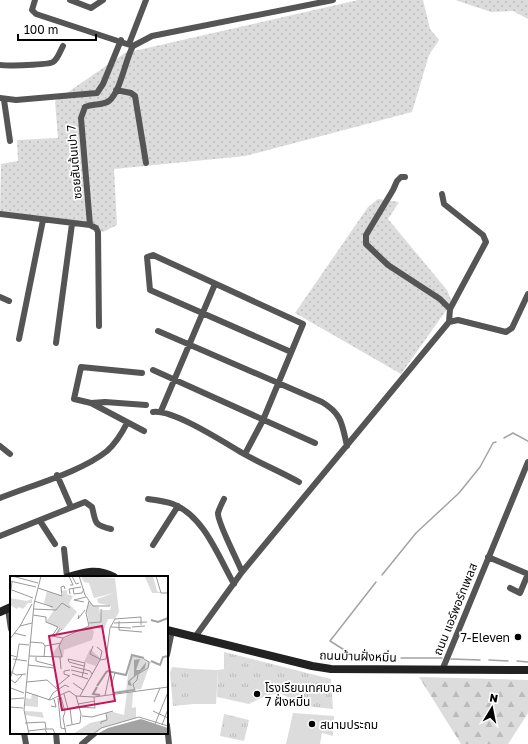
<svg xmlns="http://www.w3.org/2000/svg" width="528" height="744" font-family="'Golos Text','Noto Sans Thai',sans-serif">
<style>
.grass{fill:url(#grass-dots)}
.forest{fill:url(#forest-firs)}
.park{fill:url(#park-tufts)}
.pitch{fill:#dcdcdc}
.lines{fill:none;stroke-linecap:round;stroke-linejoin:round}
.stream{stroke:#a3a3a3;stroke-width:1.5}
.street{stroke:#555;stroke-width:6}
.secondary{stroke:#222;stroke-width:8}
.poi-dot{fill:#000;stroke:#fff;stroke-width:1.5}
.labels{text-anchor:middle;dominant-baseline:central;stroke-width:3.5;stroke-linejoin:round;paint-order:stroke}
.street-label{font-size:12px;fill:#000;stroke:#fff}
.poi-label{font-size:12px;fill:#000;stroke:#fff;text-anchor:start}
.inset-river{fill:none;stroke:#a3a3a3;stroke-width:2}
.inset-road{fill:none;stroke:#999;stroke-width:1}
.view{fill:#c2185b;fill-opacity:0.15;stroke:#c2185b;stroke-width:2}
.inset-edge{fill:none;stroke:#000;stroke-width:2}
</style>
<defs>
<pattern id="grass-dots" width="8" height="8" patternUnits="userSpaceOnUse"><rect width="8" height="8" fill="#dcdcdc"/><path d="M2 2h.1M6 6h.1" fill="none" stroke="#bbb" stroke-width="1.8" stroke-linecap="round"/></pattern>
<pattern id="forest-firs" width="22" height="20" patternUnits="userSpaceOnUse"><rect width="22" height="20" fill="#dcdcdc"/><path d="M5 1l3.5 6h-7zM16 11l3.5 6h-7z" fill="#bbb"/></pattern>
<pattern id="park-tufts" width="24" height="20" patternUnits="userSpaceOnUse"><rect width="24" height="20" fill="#dcdcdc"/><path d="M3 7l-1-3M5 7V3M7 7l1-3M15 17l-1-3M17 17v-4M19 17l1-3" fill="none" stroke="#bbb"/></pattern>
</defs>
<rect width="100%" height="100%" fill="#fff"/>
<path class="grass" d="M358 0H423L430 29 439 40 429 55 412 112 245 156 114 169 117 225 103 232 90 225 0 213 1 164 18 161 17 140 58 138 55 101 125 53Z
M455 0H528V19L513 11 491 12Z
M378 199 399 202 388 219 447 290 452 302 401 374 295 313 368 207Z"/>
<path class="forest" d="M419 677 528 680V713L508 744H461Z"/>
<path class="park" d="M224 652 331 679 333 709 304 706 280 693 265 696 249 704 217 697 218 670 224 669Z
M172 667 194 669V704L173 706 170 673Z
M224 714 249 720 244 741 220 736Z"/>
<path class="pitch" d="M194 669 218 670 216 704H194Z
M293 713 334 716 333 736 322 733 320 744H286Z"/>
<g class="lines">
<path class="stream" d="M504 438 513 433 528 441
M382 575 416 533 459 493 480 467 493 443 496 442
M376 582 330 641 354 656 392 658
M401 658H442
M451 659 480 660
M489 660 508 661
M517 661 528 662"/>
<path class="street" d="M35 0 32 10 36 14 133 46
M70 0 91 8 103 0
M129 44 146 0
M0 65C7 66 48 65 53 62 58 59 60 51 63 46
M116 90 131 93 135 96 146 163
M0 98 16 100 97 93 103 84 121 40
M4 100 10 141
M405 177H401L397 181 393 190 366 235V244L388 265 440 299 450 309
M442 194 444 204 483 235 486 242 450 309 449 322
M0 214 90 225 81 118 85 107C93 103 102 106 109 101 121 91 125 60 133 46L152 36 333 0
M90 225 96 228 98 232 99 326
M0 297 9 301
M158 331 322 402C342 414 342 424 347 446
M19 339 43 220
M56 343 72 224
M153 370 315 443
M142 373 81 367 74 399 91 403 144 431
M91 403 105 402 146 405
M161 411 215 284
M153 412C173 409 225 443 244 454 262 464 281 472 299 482
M0 446 10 454
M245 454 263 420 303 324 153 255 147 257 150 290 291 352
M57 475 71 507
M0 498C32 485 81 472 107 451 116 443 122 433 127 423
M148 499C156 500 165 501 173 504 204 516 218 556 234 584
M224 499C222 503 219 509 218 513 217 522 238 561 242 572
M40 521 55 544
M0 536 85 502 92 507C96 522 93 525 111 529
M153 545 178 506
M64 549 67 577
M488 557 528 574
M510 588 520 593 528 574
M8 609 11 629
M195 637 242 572 449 322 458 320 506 332 512 328 528 294
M167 655 172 631
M443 668 528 462
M167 725 169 744
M24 733 26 744
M56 733 57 744
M82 744 95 733"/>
<path class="secondary" d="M68 577C85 572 97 568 114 577
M0 612 11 607
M167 630 312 666 331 669 528 670"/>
</g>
<g class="poi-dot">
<circle cx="518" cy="637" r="4"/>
<circle cx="257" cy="694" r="4"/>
<circle cx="312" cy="724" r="4"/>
</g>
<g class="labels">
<g class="street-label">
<text transform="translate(74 162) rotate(-95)">ซอยสันต้นเปา 7</text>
<text transform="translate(455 609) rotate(-68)">ถนน แอร์พอร์ทเพลส</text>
<text transform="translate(358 656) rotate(2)">ถนนบ้านฝั่งหมิ่น</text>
</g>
<g class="poi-label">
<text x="510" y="637" text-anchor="end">7-Eleven</text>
<text x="265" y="687">โรงเรียนเทศบาล<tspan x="265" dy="14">7 ฝั่งหมิ่น</tspan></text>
<text x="320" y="724">สนามประถม</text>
</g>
</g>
<g transform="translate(10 576)">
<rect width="158" height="158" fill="#fff"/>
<path d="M71 0 105 2 109 36 105 43H98L94 53 81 51 84 56 82 64 54 74 53 81H40L53 63 79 51 80 47H89L91 34H100L101 30 88 27 87 23 104 17 84 22 79 7 74 6ZM143 0 147 15 151 17H142L135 1ZM57 14V18L63 20 59 28 67 36 53 54 36 46 44 34 34 27 37 15 53 20 52 15ZM79 25 82 29 89 31 91 46 79 47 77 36ZM80 73 90 82 86 90 74 86ZM121 78 141 86 131 113 116 114ZM117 116H123L122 132 126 131V142L92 152 86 158H63L80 147 97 143V137L103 136 114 139ZM22 118 28 119V131L15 130 16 122 21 123ZM15 135 32 136 34 142 15 139Z" fill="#dcdcdc"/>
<path d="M0 22 17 25 22 23V27H18L13 33 9 31 7 33 0 29Z" fill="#dcdcdc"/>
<path d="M130 83 126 94H130L136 86 135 92 120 105 122 110 118 109V105L124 100V84ZM131 143 158 152V158H87L98 152Z" fill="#a3a3a3"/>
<path class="inset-river" d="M141 44 148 46 158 42M141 85 150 89 153 81 158 80M97 95 116 99 122 79 134 82M87 110 97 95M87 111 83 118 90 119M103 117 124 114"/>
<path class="inset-road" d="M2 0 28 7M59 0 63 9H60M62 0 66 8 69 7M69 0 75 19 83 30H100M146 0 151 17H158M0 5 26 11M28 12 52 20 51 11 54 10 55 13M63 12 64 18 72 17 74 13M2 14 23 22M60 18 59 13 71 11M0 22 2 6M24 25 43 31M74 26 64 24 76 21M23 33 46 34 52 27 60 32M23 39 36 41V46L48 51 42 60 53 62M69 39 68 43 75 34M109 45V54L132 56M79 47 91 46V33M104 47 137 46M10 50 22 28M101 51 121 52M122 51 135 50M50 52 46 58 52 53M4 57 16 60M0 63 10 50 22 47M20 66 33 67 35 70M83 70 80 78 90 83M87 71 92 75 90 84M0 79 7 81 9 68 19 69M19 80 52 81 49 70 53 62 79 50 76 37 79 25M26 81V85L45 90M34 81 35 70 51 67M50 81 51 93M3 83 17 85M18 89 45 92M61 90 80 95 82 98M61 94 78 98M0 95 6 99 16 98M62 98 78 103M60 100 54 98V95L60 94M72 101 73 97 75 87 58 83 59 86 74 90M0 103 7 81M0 103 5 107 12 99M17 106 37 104 48 114M63 107 73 114M101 110 105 97M46 111 59 100M1 112 14 117M125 115 123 108 127 104 128 98 138 92 139 86 134 83M16 116 40 124 59 115 66 120 84 121 158 111M54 118 58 133M95 119 100 96M70 120 90 84 96 83 100 52 105 43 131 41V49M51 121 55 136 53 142 56 158M48 122 51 152 56 153M0 123 14 122M39 124 43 117 55 109 59 111M144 126 150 112M68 128 85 125M41 130 46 131 44 123M0 131 13 132M69 131 85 132 84 121M143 135 158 142M72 140 82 141 103 135M15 147 35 146 36 153H43L45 158M62 148 60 133 69 130M91 148V146L97 144 96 137M145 148 158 116M152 149 158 133M56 150 70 147 71 138 66 120M18 155 35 153 37 158M19 158 14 134 24 28 31 0M83 158 91 152 129 141 158 150"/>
<path class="view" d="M92 50 105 125 52 134 39 60Z"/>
<rect width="158" height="158" class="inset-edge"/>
</g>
<g transform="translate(492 708) rotate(10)" stroke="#ffffff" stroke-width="3" paint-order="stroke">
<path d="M0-3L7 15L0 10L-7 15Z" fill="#000000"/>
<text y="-6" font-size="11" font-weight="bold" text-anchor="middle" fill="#000000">N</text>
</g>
<path d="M18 34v6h78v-6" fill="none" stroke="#000000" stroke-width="2"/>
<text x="24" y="34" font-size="12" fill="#000000" stroke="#ffffff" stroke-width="3" paint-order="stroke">100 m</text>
</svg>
